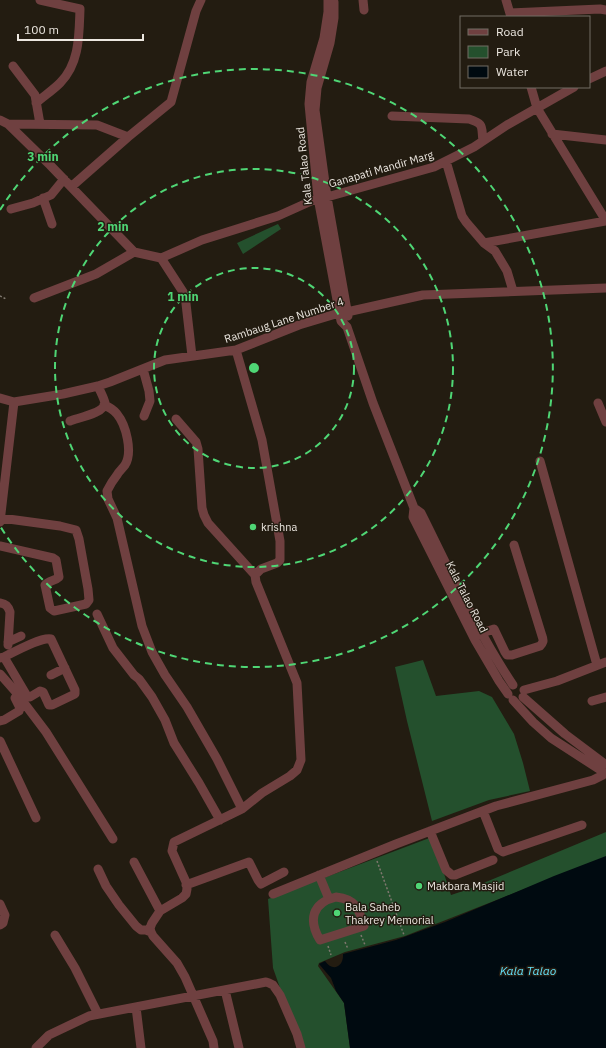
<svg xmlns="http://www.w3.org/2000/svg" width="606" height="1048" font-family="'IBM Plex Sans',sans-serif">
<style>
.green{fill:#24502d}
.water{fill:#000a10}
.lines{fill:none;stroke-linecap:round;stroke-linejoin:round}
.path{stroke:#7e776e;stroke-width:1.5;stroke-dasharray:2 2;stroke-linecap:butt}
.minor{stroke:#6f4040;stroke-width:9}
.ring{fill:none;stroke:#4fd675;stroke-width:2;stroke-dasharray:7 5}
.poi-dot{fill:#4fd675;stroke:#231c11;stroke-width:1.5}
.labels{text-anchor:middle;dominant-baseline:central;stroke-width:3;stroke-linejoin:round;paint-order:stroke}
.street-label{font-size:11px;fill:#ece7e0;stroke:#231c11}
.poi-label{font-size:11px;fill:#ece7e0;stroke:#231c11;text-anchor:start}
.water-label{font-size:12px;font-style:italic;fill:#62ddf6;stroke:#231c11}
.centre{fill:#4fd675;stroke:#231c11;stroke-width:2}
.ring-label{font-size:12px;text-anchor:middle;font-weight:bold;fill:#4fd675;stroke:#231c11;stroke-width:3;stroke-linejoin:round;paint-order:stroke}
</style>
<rect width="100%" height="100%" fill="#231c11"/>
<path class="green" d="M278 224 281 229 243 254 237 243Z
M423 660 436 696 479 691 492 697 514 734 523 763 530 791 489 800 432 821 407 721 395 667Z
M606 832V857L405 936 345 952 319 963 318 966 344 1003 350 1048H301L299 1042 273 968 268 899 432 837 451 895 469 889Z"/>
<path class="water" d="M606 856V1048H350L344 1003 336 991 331 978 319 964 325 961C333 973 344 966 343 954L396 940 445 922 554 876Z"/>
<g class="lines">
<path class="path" d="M0 296 6 299
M377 861 404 935
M361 935 365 945
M345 942 348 949
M328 946 331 955"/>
<path class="minor" d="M328 0V12L324 38 311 82 309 104 318 198 341 321 347 327 373 403 414 508 413 517 475 640 499 681 508 694
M363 0 364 10
M506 0 511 17
M334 2V18L330 43 317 88 315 110 327 197 348 316
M510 13 600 9 606 10
M13 66 35 95 40 124
M589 79 606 71
M531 87 537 108 606 221
M36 103C44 96 53 90 60 83 80 63 79 34 80 9L40 0
M392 116 469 119C485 124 481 127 483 141
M0 120 8 124 97 125 128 137 171 102 196 11 201 0
M8 124 50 165 134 252 161 258 185 295 192 356
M552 134 606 140
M446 161 462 216 466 222 484 243 495 251 507 271 513 291
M71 187 128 137
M43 198 52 224
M11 209 33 203 51 195 64 179
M484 243 606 221
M161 258 202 240 278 216 318 198 327 197 434 167 474 147 507 125 574 87
M34 298 96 274 134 252
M143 369 149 391 150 401 144 416
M0 398 14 402 63 394 98 386 110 382 165 360 236 350 299 325 339 313 347 312 423 295 606 288
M598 403 606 422
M104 405C109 407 114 410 117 414 126 425 133 452 125 465 123 468 119 471 117 475 113 480 110 485 107 491L108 499 117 518 142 626 152 652 165 675 187 707 217 759 242 809
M176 419 196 442 198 449 202 508 204 515 208 523 255 575
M70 421C77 418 105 413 105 403 104 398 100 391 98 386
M540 461 597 665
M414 508 421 513C450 571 477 631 513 685
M0 522 14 402
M0 546 53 558 56 560 59 577C55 581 49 580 45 585L50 608 54 611 86 604 89 600 88 589 79 539 76 530 60 526 1 518
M0 603C6 604 8 606 10 612L8 645
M97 614 113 648 134 675 139 679 152 697 165 720 174 743 199 783 220 820
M476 635 494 629 505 652 507 655H512L540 646C543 643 544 641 542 636L514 545
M8 642 21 636
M0 658 4 657C14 652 41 637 51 639L75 690V694L52 705H49L43 692 40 691 30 697 27 696 4 657
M0 674 15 691 46 732 113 839
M51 675 65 668
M524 690 557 681 606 662
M523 697 565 734 605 764
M513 700 533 722 551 738 602 771
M592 701 606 697
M0 721 4 720 19 711 20 708 15 698
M0 741 36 818
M483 811 498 849 503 852 582 825
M430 831 446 870 452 875H455L493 860
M134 862 160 911
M98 869 106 886 119 905 136 926 141 930H146L151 932
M319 875 329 899
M186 885 249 862 258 880 261 884 284 872
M273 894 396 844 496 806 593 780 603 775
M336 897C356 899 359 909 364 926L320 940C308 920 312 903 336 897Z
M0 904 5 915 3 923 0 925
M55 935 75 968 98 1014
M225 990 239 1048
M136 1007 141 1048
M36 1048 49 1035 89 1016 266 982 269 983 273 985 280 995 297 1034 301 1048
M214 1048 213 1041 185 977 177 963 153 936 151 932 150 928 152 923 160 911 182 898 186 894 187 889 186 882 172 851 174 842 242 809 262 793 290 776 297 770 301 760 297 683 256 582 255 575 261 569 277 563 280 560V541L262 440 236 350"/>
</g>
<g class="ring">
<circle cx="254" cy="368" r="100"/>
<circle cx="254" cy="368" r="199"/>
<path d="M0 210A299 299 0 1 1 0 526"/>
</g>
<g class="poi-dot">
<circle cx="253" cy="527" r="4"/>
<circle cx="419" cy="886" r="4"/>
<circle cx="337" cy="913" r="4"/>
</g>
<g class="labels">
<g class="street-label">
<text transform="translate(304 166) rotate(-96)">Kala Talao Road</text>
<text transform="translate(381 169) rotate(-16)">Ganapati Mandir Marg</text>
<text transform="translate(284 320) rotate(-18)">Rambaug Lane Number 4</text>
<text transform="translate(467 597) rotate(63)">Kala Talao Road</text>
</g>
<g class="poi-label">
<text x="261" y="527">krishna</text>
<text x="427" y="886">Makbara Masjid</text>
<text x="345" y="907">Bala Saheb<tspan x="345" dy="13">Thakrey Memorial</tspan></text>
</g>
<g class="water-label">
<text x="528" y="970">Kala Talao</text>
</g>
</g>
<circle cx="254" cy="368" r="6" class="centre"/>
<g class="ring-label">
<text x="43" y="161">3 min</text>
<text x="113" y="231">2 min</text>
<text x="183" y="301">1 min</text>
</g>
<rect x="460" y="16" width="130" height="72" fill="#231c11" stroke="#736d64"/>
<rect x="468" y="29" width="20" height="6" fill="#6f4040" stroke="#736d64"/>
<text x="496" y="36" font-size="12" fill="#ece7e0">Road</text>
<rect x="468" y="46" width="20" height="12" fill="#24502d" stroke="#736d64"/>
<text x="496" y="56" font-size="12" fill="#ece7e0">Park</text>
<rect x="468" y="66" width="20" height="12" fill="#000a10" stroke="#736d64"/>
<text x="496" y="76" font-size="12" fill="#ece7e0">Water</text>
<path d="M18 34v6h125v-6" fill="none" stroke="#ece7e0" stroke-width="2"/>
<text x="24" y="34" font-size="12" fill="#ece7e0" stroke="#231c11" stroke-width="3" paint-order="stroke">100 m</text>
</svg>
